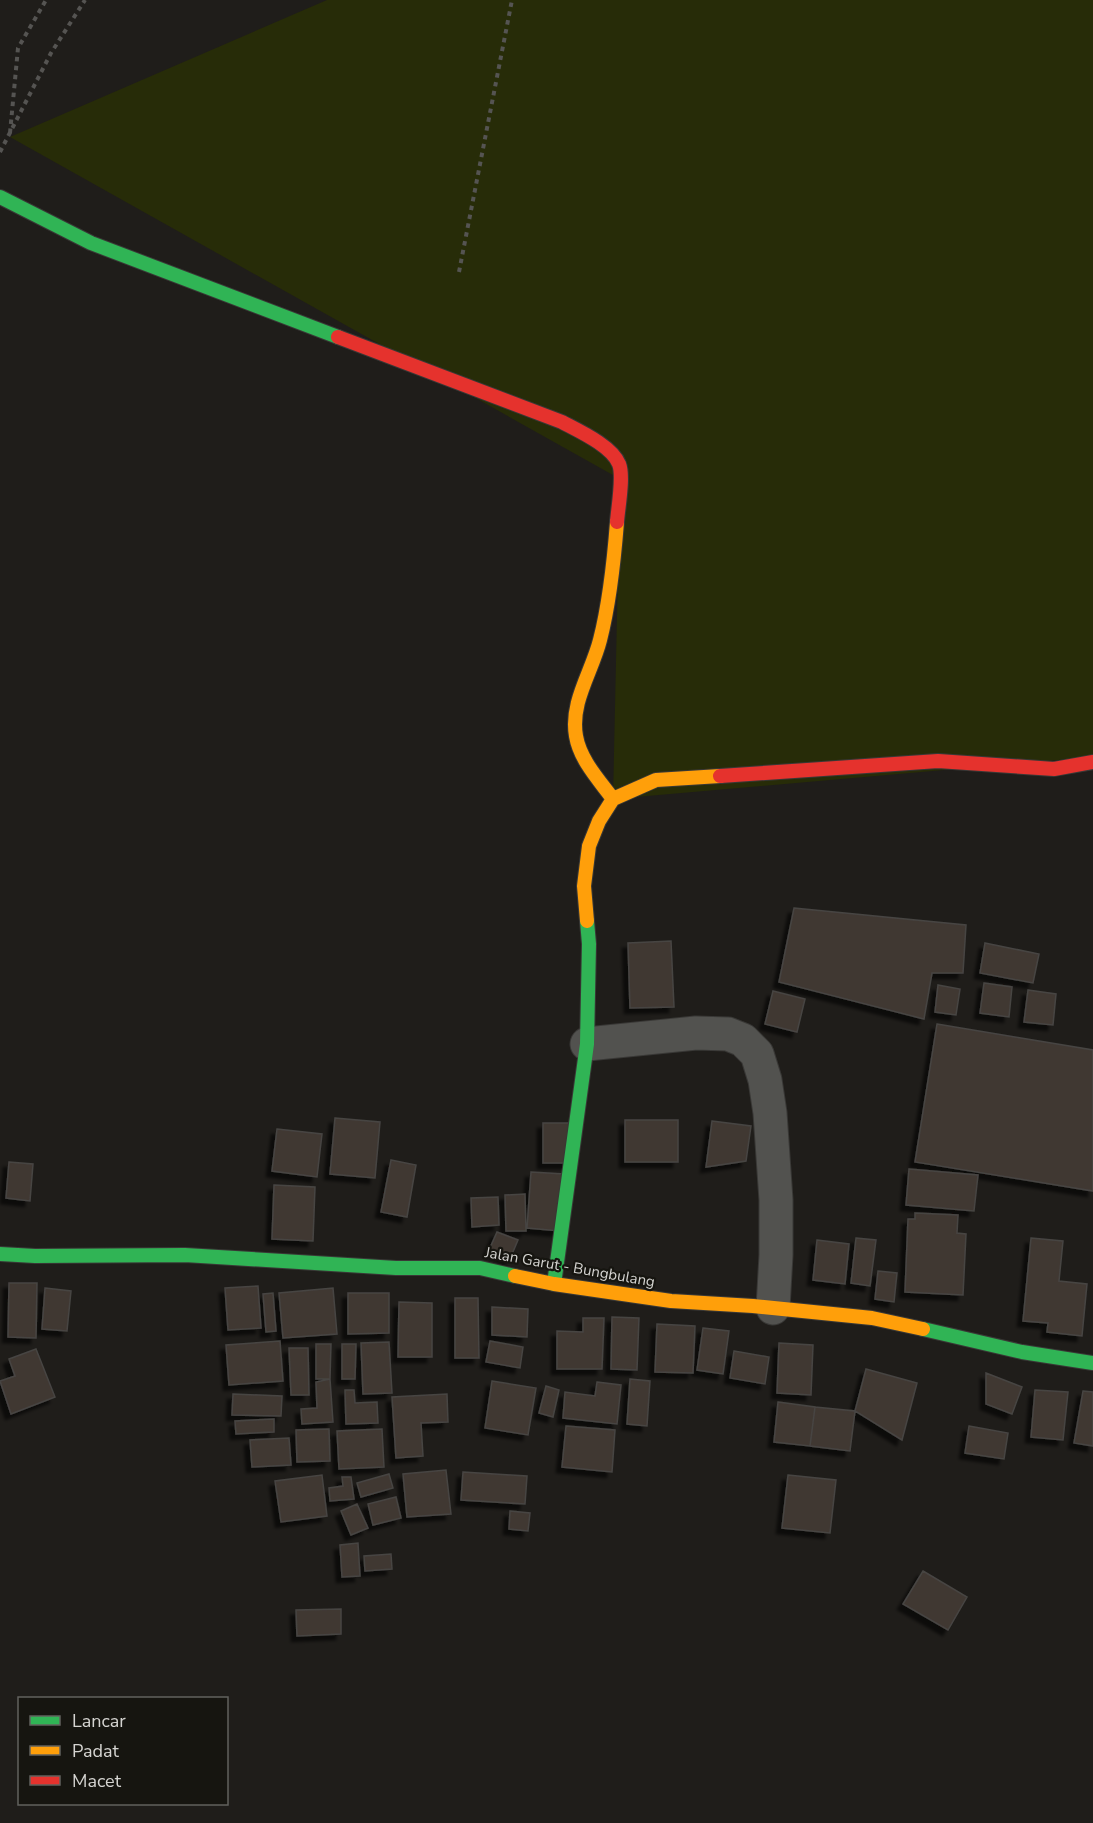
<svg xmlns="http://www.w3.org/2000/svg" width="1093" height="1823" font-family="'Nunito Sans',sans-serif">
<style>
.green{fill:#272c08}
.building{fill:#413833;stroke:#474543;stroke-width:1.5;filter:url(#shadow)}
.lines{fill:none;stroke-linecap:round;stroke-linejoin:round}
.street-casing{stroke:#393836;stroke-width:35}
.fast-casing{stroke:#393836;stroke-width:16}
.slow-casing{stroke:#393836;stroke-width:16}
.jam-casing{stroke:#393836;stroke-width:16}
.path{stroke:#555452;stroke-width:4;stroke-dasharray:4.5 4.5;stroke-linecap:butt}
.street{stroke:#52524f;stroke-width:33}
.fast{stroke:#30b455;stroke-width:14}
.slow{stroke:#ff9f0a;stroke-width:14}
.jam{stroke:#e5322d;stroke-width:14}
.labels{text-anchor:middle;dominant-baseline:central;stroke-width:4.5;stroke-linejoin:round;paint-order:stroke}
.street-label{font-size:15px;fill:#d5d4d1;stroke:#161510}
</style>
<defs>
<filter id="shadow"><feDropShadow dx="-5.5" dy="5.5" stdDeviation="1.5" flood-color="#0009"/></filter>
</defs>
<rect width="100%" height="100%" fill="#1f1d1a"/>
<path class="green" d="M327 0H1093V757L613 799 620 479 10 137Z"/>
<path class="building" d="M794 908 966 925 963 973H932L924 1019 779 982Z
M671 941 674 1007 630 1008 628 943Z
M985 943 1039 954 1033 983 980 973Z
M984 983 1012 987 1009 1017 980 1013Z
M938 985 960 989 956 1015 935 1012Z
M1028 990 1056 994 1053 1025 1024 1022Z
M773 991 805 999 797 1032 765 1024Z
M937 1024 1093 1050V1191L915 1162Z
M335 1118 380 1122 375 1178 330 1174Z
M625 1120H678V1162H625Z
M712 1121 751 1126 746 1161 706 1167Z
M543 1123H569L570 1163H543Z
M277 1129 322 1134 317 1177 272 1171Z
M391 1160 416 1165 407 1217 381 1212Z
M9 1162 33 1164 30 1201 6 1198Z
M909 1169 978 1175 974 1211 906 1205Z
M531 1172 564 1174 560 1231 527 1228Z
M274 1185 315 1187 313 1241 272 1239Z
M525 1194 526 1231H506L505 1195Z
M498 1197 499 1225 472 1227 471 1198Z
M915 1213 958 1215 957 1233 966 1234 963 1295 905 1292 908 1219H915Z
M497 1232 518 1240 510 1259 489 1250Z
M856 1238 876 1240 870 1286 851 1283Z
M1031 1238 1063 1241 1059 1281 1087 1284 1082 1336 1047 1332 1048 1323 1023 1321Z
M817 1240 849 1244 845 1284 813 1280Z
M878 1271 897 1273 894 1302 875 1299Z
M9 1283H37L36 1338 8 1337Z
M258 1286 261 1328 228 1330 225 1288Z
M45 1288 71 1291 67 1331 42 1329Z
M333 1288 337 1334 283 1338 279 1293Z
M273 1293 276 1331 266 1332 263 1294Z
M348 1293H389V1333L348 1334Z
M455 1298H478L479 1358H455Z
M399 1302 432 1303V1357H398Z
M492 1307 528 1309 527 1337 492 1335Z
M612 1317 639 1318 637 1370 611 1369Z
M583 1318H604L602 1369H557V1331L583 1332Z
M657 1324 695 1326 693 1373 655 1372Z
M703 1328 729 1331 723 1374 697 1370Z
M280 1341 283 1381 229 1385 226 1345Z
M490 1341 523 1347 520 1368 486 1362Z
M389 1342 392 1393 363 1394 361 1343Z
M779 1343 813 1345 811 1395 777 1393Z
M316 1344H331L330 1379H316Z
M342 1344H356L355 1379H342Z
M289 1348H308L309 1395H291Z
M36 1349 55 1397 11 1414 0 1381 15 1376 9 1359Z
M734 1351 769 1357 765 1384 730 1378Z
M866 1369 917 1383 902 1440 855 1411Z
M986 1373 1022 1387 1012 1414 986 1404Z
M330 1379 333 1422 302 1424 301 1409 317 1408 316 1382Z
M630 1379 650 1381 647 1426 627 1424Z
M492 1381 536 1388 528 1435 485 1428Z
M597 1382 621 1385 617 1424 563 1418 565 1392 595 1396Z
M546 1386 559 1390 553 1417 539 1413Z
M345 1390H354L355 1403 377 1402 378 1423 346 1424Z
M1035 1390 1068 1392 1063 1440 1031 1437Z
M1083 1391 1093 1392V1446L1074 1443Z
M233 1394 282 1396 281 1416 232 1415Z
M447 1394 448 1422 421 1423 423 1456 396 1458 392 1397Z
M778 1402 815 1407 810 1446 774 1442Z
M815 1407 855 1411 850 1451 810 1446Z
M274 1419V1432L236 1434 235 1421Z
M566 1426 615 1430 612 1472 562 1467Z
M969 1426 1008 1433 1004 1459 965 1453Z
M329 1429 330 1461 297 1462 296 1430Z
M382 1429 384 1467 339 1469 337 1431Z
M289 1438 291 1465 252 1467 250 1440Z
M446 1470 451 1514 407 1517 403 1474Z
M463 1472 527 1476 525 1504 461 1500Z
M389 1474 393 1488 361 1497 357 1483Z
M322 1475 327 1516 281 1522 275 1481Z
M788 1475 836 1480 830 1533 782 1528Z
M342 1477H351L354 1499 330 1501 329 1488 343 1486Z
M396 1497 401 1518 373 1525 368 1504Z
M357 1504 368 1528 351 1535 341 1511Z
M510 1511 530 1513 528 1531 509 1529Z
M358 1543 360 1576 342 1577 340 1545Z
M391 1554 392 1569 365 1571 364 1556Z
M923 1571 967 1597 948 1630 903 1604Z
M341 1609V1634L297 1636 296 1610Z"/>
<g class="lines">
<g class="street-casing">
<path id="street" d="M587 1044 696 1033 728 1034 743 1040 757 1054 765 1080 770 1113 776 1200V1255L773 1308"/>
</g>
<g class="fast-casing">
<path id="fast" d="M0 197 91 243 338 337
M0 1254 35 1256 185 1255 396 1268H480L515 1276
M554 1284 587 1044 589 944 587 921
M923 1329 1022 1352 1093 1363"/>
</g>
<g class="slow-casing">
<path id="slow" d="M613 799C599 780 580 760 576 736 570 702 592 672 600 640 610 601 614 561 617 522
M587 921 584 886 589 846 599 821 613 799 656 780 720 776
M515 1276 554 1284 671 1301 753 1306 872 1318 923 1329"/>
</g>
<g class="jam-casing">
<path id="jam" d="M338 337 562 422C579 431 612 446 619 464 624 476 618 508 617 522
M720 776 938 761 1054 769 1093 762"/>
</g>
<path class="path" d="M10 133 18 48 46 0
M0 152 51 53 85 0
M459 272 512 0"/>
<use href="#street" class="street"/>
<use href="#fast" class="fast"/>
<use href="#slow" class="slow"/>
<use href="#jam" class="jam"/>
</g>
<g class="labels">
<g class="street-label">
<text transform="translate(570 1267) rotate(10)">Jalan Garut - Bungbulang</text>
</g>
</g>
<rect x="18" y="1697" width="210" height="108" fill="#161510" stroke="#62615d" stroke-width="1.5"/>
<rect x="30" y="1716" width="30" height="9" fill="#30b455" stroke="#62615d" stroke-width="1.5"/>
<text x="72" y="1727" font-size="18" fill="#d5d4d1">Lancar</text>
<rect x="30" y="1746" width="30" height="9" fill="#ff9f0a" stroke="#62615d" stroke-width="1.5"/>
<text x="72" y="1757" font-size="18" fill="#d5d4d1">Padat</text>
<rect x="30" y="1776" width="30" height="9" fill="#e5322d" stroke="#62615d" stroke-width="1.5"/>
<text x="72" y="1787" font-size="18" fill="#d5d4d1">Macet</text>
</svg>
